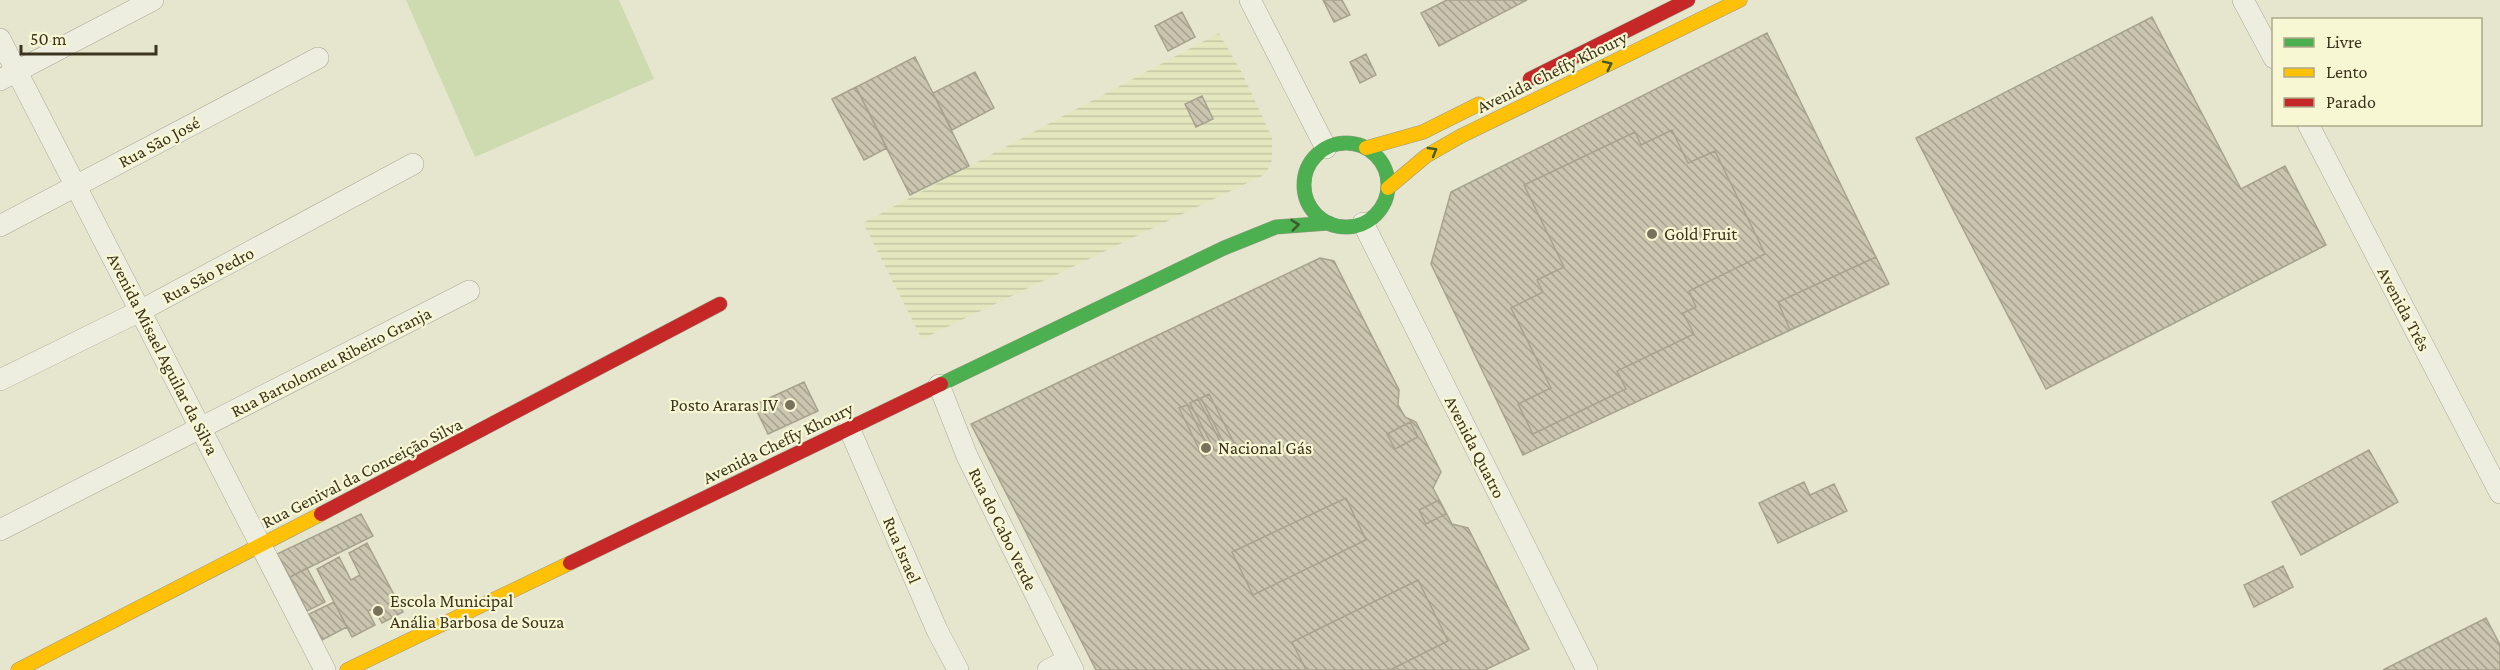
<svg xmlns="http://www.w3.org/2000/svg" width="2500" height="670" font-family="'Crimson Pro',serif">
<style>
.farmland{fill:url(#farmland-rules)}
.green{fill:#cedaaf}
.building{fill:url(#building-back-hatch);stroke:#a7a28d;stroke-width:1.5}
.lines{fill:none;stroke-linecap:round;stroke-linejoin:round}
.street-casing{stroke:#acaa96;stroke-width:22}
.fast-casing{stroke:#9b9987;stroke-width:15}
.slow-casing{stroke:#9b9987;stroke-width:15}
.jam-casing{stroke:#9b9987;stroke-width:15}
.street{stroke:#eeeee0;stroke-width:21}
.fast{stroke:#4caf50;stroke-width:14}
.slow{stroke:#ffc107;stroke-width:14}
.jam{stroke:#c62828;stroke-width:14}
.oneway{stroke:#41592d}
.poi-dot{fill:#78725c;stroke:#f8f7d4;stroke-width:2}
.labels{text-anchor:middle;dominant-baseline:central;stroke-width:4.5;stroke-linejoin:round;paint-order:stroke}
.street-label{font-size:18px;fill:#3c341e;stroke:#f8f7d4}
.poi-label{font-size:18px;fill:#3c341e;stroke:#f8f7d4;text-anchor:start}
</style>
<defs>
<pattern id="farmland-rules" width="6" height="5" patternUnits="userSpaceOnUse" patternTransform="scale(1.5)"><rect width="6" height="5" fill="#e4e7be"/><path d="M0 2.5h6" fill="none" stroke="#c4c7a3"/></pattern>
<pattern id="building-back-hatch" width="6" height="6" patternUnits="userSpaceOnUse" patternTransform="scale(1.5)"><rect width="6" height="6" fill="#cac5af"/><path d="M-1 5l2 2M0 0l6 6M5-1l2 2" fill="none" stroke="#a5a18e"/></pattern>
</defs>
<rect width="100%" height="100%" fill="#e6e6ce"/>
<path class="farmland" d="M1219 33 1242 73 1272 137V160L1266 174 922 339 863 223Z"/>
<path class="green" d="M406 0H619L654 79 475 157Z"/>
<path class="building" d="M1323 0H1342L1350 15 1334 22Z
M1447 0H1527L1439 46 1421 13Z
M1182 12 1195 37 1168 51 1155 26Z
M2152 17 2241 189 2285 166 2326 245 2046 389 1916 138Z
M1767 33 1889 284 1523 455 1431 264 1451 192Z
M1366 54 1376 75 1360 83 1350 62Z
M915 57 969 166 910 195 856 87Z
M975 72 994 108 952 130 933 93Z
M856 87 887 148 864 160 832 99Z
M1202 96 1213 119 1196 127 1185 104Z
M1672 130 1688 163 1715 151 1765 254 1689 291 1696 307 1683 313 1694 334 1617 371 1626 389 1533 434 1518 404 1551 388 1511 308 1543 292 1537 280 1564 267 1524 185 1635 132 1641 145Z
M1876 257 1889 284 1790 330 1778 302Z
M1320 258 1334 261 1399 390 1398 405 1405 417 1416 422 1441 472 1433 488 1452 524 1468 528 1529 649 1485 670H1096L971 424Z
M804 382 818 411 768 434 754 405Z
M1209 394 1234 443 1226 447 1201 398Z
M1198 399 1223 447 1215 451 1190 403Z
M1187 405 1211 453 1203 457 1179 408Z
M1410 422 1418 437 1395 449 1387 434Z
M2369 450 2398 502 2301 555 2272 502Z
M1804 482 1810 495 1834 484 1847 511 1778 543 1759 503Z
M1346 498 1366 540 1253 595 1232 552Z
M1439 500 1446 514 1426 524 1419 510Z
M361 514 373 536 290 577 277 554Z
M367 543 403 612 382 623 374 608 368 611 375 625 352 637 317 569 339 557 351 580 360 575 349 553Z
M2283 566 2293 587 2254 607 2244 585Z
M307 568 325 602 307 611 290 577Z
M1418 580 1448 641 1390 670H1306L1292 642Z
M334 602 347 627 322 640 309 614Z
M2486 618 2500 645V670H2383Z"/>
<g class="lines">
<g class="street-casing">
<path id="street" d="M1250 0 1326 148
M2243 0 2274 58
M0 39 325 670
M0 80 153 0
M2308 124 2500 493
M1363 223 1587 670
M0 226 318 58
M0 380 140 311 413 164
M939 385 967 456 1073 670
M849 428 937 630 958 670
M0 530 469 291
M1048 670 1068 660"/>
</g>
<g class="fast-casing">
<path id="fast" d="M1304 185a42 42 0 1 1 84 0a42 42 0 1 1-84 0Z
M941 384 1224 248 1276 227 1329 223"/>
</g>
<g class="slow-casing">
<path id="slow" d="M1366 148 1423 132 1479 104
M1388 188 1426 156 1461 136 1740 0
M18 670 321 514
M347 670 570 563"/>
</g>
<g class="jam-casing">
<path id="jam" d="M1530 79 1688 0
M321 514 720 304
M570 563 941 384"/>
</g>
<use href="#street" class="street"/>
<use href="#fast" class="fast"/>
<use href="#slow" class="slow"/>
<use href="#jam" class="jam"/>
</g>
<defs><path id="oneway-chevron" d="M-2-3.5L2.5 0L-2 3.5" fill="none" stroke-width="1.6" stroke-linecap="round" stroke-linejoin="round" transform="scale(1.5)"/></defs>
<g class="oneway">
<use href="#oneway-chevron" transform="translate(1608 65) rotate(-26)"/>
<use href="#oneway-chevron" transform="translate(1433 151) rotate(-30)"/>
<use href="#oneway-chevron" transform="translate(1295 225) rotate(-6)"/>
</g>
<g class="poi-dot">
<circle cx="1652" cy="234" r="6"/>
<circle cx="790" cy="405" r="6"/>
<circle cx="1206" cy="448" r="6"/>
<circle cx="378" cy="611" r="6"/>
</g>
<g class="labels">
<g class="street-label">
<text transform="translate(1552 72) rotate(-26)">Avenida Cheffy Khoury</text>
<text transform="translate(159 142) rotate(-28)">Rua São José</text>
<text transform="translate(208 275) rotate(-28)">Rua São Pedro</text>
<text transform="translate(2404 309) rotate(62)">Avenida Três</text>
<text transform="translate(163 354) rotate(63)">Avenida Misael Aguilar da Silva</text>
<text transform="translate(331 362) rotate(-27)">Rua Bartolomeu Ribeiro Granja</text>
<text transform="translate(778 443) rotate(-26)">Avenida Cheffy Khoury</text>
<text transform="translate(1475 447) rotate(63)">Avenida Quatro</text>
<text transform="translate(362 473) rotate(-27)">Rua Genival da Conceição Silva</text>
<text transform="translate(1003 529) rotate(64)">Rua do Cabo Verde</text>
<text transform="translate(902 550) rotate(67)">Rua Israel</text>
</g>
<g class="poi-label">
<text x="1664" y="234">Gold Fruit</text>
<text x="778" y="405" text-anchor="end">Posto Araras IV</text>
<text x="1218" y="448">Nacional Gás</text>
<text x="390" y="601">Escola Municipal<tspan x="390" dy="21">Anália Barbosa de Souza</tspan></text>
</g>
</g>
<rect x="2272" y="18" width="210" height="108" fill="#f8f7d4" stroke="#ada98b" stroke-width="1.5"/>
<rect x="2284" y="38" width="30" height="9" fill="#4caf50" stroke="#ada98b" stroke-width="1.5"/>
<text x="2326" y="48" font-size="18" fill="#3c341e">Livre</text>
<rect x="2284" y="68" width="30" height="9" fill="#ffc107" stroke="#ada98b" stroke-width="1.5"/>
<text x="2326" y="78" font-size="18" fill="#3c341e">Lento</text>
<rect x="2284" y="98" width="30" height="9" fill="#c62828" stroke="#ada98b" stroke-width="1.5"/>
<text x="2326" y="108" font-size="18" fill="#3c341e">Parado</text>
<path d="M21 45v9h135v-9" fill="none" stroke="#3c341e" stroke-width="3"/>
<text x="30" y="45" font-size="18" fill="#3c341e" stroke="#f8f7d4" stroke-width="4.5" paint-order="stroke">50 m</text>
</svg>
